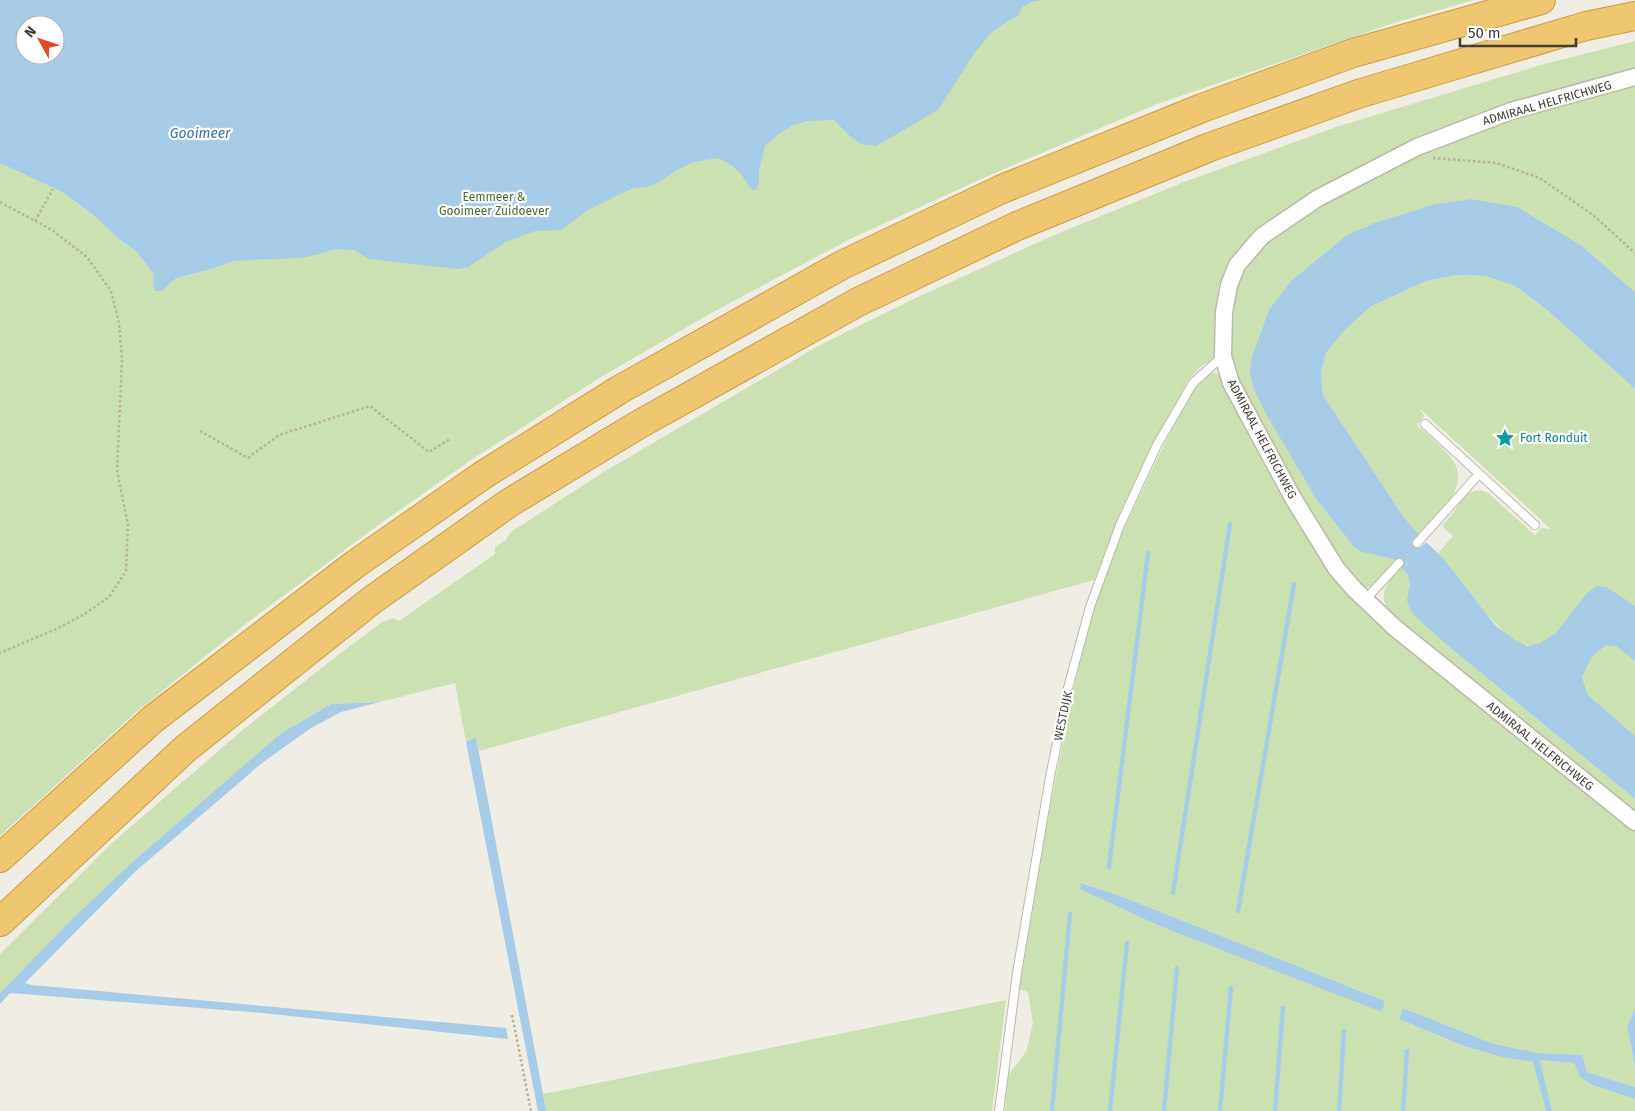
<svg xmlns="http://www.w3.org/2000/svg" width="1635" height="1111" font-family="'Fira Sans',sans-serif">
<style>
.green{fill:#cbe1b1;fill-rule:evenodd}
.water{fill:#a6cce8;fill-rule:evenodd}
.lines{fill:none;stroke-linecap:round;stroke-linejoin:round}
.stream{stroke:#a6cce8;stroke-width:4.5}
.service-casing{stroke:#beb8ab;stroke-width:10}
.minor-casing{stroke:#beb8ab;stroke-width:19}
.motorway-casing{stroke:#cd9c42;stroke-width:30}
.path{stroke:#bbb09b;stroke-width:2.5;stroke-dasharray:2.5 2.5;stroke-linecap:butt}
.service{stroke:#fff;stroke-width:8}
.minor{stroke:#fff;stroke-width:16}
.motorway{stroke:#efc771;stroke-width:28}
.labels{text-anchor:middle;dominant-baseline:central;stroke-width:4.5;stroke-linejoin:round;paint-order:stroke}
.street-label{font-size:12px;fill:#423d35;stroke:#fff}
.park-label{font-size:12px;fill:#456d2f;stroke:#fff}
.culture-label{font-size:12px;fill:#0d838f;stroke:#fff;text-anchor:start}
.water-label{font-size:14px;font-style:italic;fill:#3a74a2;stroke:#fff}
</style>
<rect width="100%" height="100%" fill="#f0ede5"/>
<path class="green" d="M288 0H1474L1397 22 1157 104 981 179 850 239 713 312 601 377 471 460 377 526 243 626 135 713 0 836V163L62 192 91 213 119 239 136 251 153 273 154 281 162 291 175 279 215 268 234 261 290 258Z
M1635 41V71L1414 144 1240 251 1220 351 1210 363H1207L1201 366 1187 382 1126 501 1094 580 479 751 476 737 466 742 455 683 380 702 331 704 280 734 129 865 71 920 0 993V954L112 843 245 728 333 659 382 622 393 618 399 621 495 554V547L505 541 511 532 602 473 818 346 920 296 1052 236 1184 182 1336 127 1541 65Z
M1635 82V292L1582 246 1471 199 1435 204 1374 223 1347 235 1292 280 1317 500 1354 547 1362 552 1393 559 1396 561 1374 585 1365 588 1347 576 1235 383 1231 364 1229 314 1236 281 1263 242 1321 203 1420 151 1508 116Z
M1457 275 1486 276 1515 286 1546 309 1635 389V606L1626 601 1587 593C1578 606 1568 622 1556 633 1550 639 1538 646 1529 645 1502 645 1457 572 1438 553L1453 536 1442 526 1456 509 1457 501C1468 494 1477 485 1489 494L1535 535 1541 528 1551 529 1421 410 1420 411 1425 416 1417 425C1427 434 1450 453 1455 464 1468 490 1435 519 1419 535L1403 516 1323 395 1321 373 1326 353 1344 331 1370 307 1426 281Z
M1217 373 1223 377 1332 568 1635 826V1010L1627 1026 1635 1066V1087L1587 1072 1581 1055 1539 1053 1494 1044 1403 1008 1399 1019 1462 1046 1502 1057 1534 1062 1546 1111H1005L1008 1075 1026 1052 1033 1023 1028 992 1019 989 1038 868 1073 691 1094 603 1126 524 1179 414 1199 382 1207 374ZM1082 883 1118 895 1385 1001 1382 1011 1157 925 1110 903Z
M1402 566C1416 585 1406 588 1409 606L1448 646 1635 799V815L1393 621C1377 595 1383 587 1402 566Z
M1606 645H1616L1635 661V736L1588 695 1582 677 1592 657Z
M1006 1000 992 1111H546L543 1094Z
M1540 1060 1574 1063 1580 1077 1590 1084 1635 1099V1111H1552Z"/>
<path class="water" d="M0 0H1042L1032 2 1022 7 1018 16 1009 20 991 33 976 51 938 110 876 146 861 144 850 136 834 120 808 121 794 125 780 133 765 146 759 170V183L755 190H752L740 173 730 164 718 158 694 162 677 170 661 181 648 187 633 188 588 210 561 230 535 231 506 242 468 267 458 269 369 259 354 250 335 249 319 254 301 258 234 261 215 268 185 276 175 279 162 291H155L153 286 154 281 153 273 136 251 119 239 91 213 62 192 0 163ZM25 25H55V55H25Z
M1471 199 1517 207 1582 246 1635 292V389L1546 309 1515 286 1486 276 1457 275 1426 281 1370 307 1344 331 1326 353 1321 373 1323 395 1403 516 1419 535 1414 541 1421 547 1426 542 1443 558 1496 626 1515 640 1527 646 1540 643 1556 633 1587 593 1597 586 1606 587 1635 606V661L1616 646 1606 645 1592 657 1582 677 1588 695 1635 736V799L1448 646 1414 615 1409 606 1407 600 1410 585 1408 575 1396 561 1393 559 1362 552 1354 547 1317 500 1269 419 1254 389 1250 374 1251 360 1269 310 1292 280 1347 235 1374 223 1435 204Z
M380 702 341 712 311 728 262 763 136 871 25 983 32 985 506 1028 508 1039 262 1013 10 993 0 1004V993L71 920 129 865 280 734 331 704Z
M476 737 543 1094 546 1111H538L466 742Z
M1081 883 1118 895 1385 1001 1382 1012 1157 925 1080 889Z
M1403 1008 1494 1044 1539 1053 1582 1055 1587 1072 1635 1087V1099L1590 1084 1580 1077 1574 1063 1540 1060 1552 1111H1546L1533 1062 1502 1057 1463 1046 1399 1019Z
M1635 1010V1066L1627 1026Z"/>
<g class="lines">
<path class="stream" d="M1109 867 1148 553
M1173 893 1230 524
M1238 911 1294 584
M1052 1111 1070 914
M1110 1111 1127 943
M1164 1111 1177 968
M1220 1111 1231 988
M1275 1111 1283 1008
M1339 1111 1344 1031
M1403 1111 1407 1051"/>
<g class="service-casing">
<path id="service" d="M1425 424 1535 525
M1417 543 1479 474
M1365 600 1399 563
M999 1111 1017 973 1050 777 1068 688 1090 607 1120 525 1157 445 1193 383 1223 356"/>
</g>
<g class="minor-casing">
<path id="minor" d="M1635 77 1511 111 1417 147 1318 198 1262 236 1237 265 1229 285 1224 312 1223 356 1231 383 1293 498 1336 568 1354 589 1394 627 1635 822"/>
</g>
<g class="motorway-casing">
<path id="motorway" d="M0 858 153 719 354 565 483 475 619 390 842 265 1002 189 1202 108 1353 53 1541 0
M0 922 185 749 372 600 509 503 638 425 858 302 1017 226 1210 147 1358 94 1586 26 1635 16"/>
</g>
<path class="path" d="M1433 158 1496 163 1540 178 1593 215 1635 253
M0 202 52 230 87 257 111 291 119 323 122 360 117 470 128 525 126 571 109 597 83 615 56 629 0 653
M35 221 53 189
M200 431 248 458 279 435 370 406 429 452 450 439
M512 1015 531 1111"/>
<use href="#service" class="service"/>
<use href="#minor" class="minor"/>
<use href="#motorway" class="motorway"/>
</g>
<defs>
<g id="sight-bare" transform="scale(1.5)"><path d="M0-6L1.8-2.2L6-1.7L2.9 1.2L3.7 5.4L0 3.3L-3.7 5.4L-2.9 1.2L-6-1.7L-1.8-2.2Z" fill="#0f9aa8" stroke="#fff" stroke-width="2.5" paint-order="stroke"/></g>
</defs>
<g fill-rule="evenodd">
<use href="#sight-bare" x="1505" y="438"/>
</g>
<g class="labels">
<g class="street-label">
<text transform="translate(1547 103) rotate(-16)">ADMIRAAL HELFRICHWEG</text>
<text transform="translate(1262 439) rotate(62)">ADMIRAAL HELFRICHWEG</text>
<text transform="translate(1063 716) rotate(-78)">WESTDIJK</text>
<text transform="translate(1540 746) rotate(39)">ADMIRAAL HELFRICHWEG</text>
</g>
<g class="park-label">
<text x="494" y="197">Eemmeer &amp;<tspan x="494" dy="14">Gooimeer Zuidoever</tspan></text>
</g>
<g class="culture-label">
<text x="1520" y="438">Fort Ronduit</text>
</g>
<g class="water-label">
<text x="200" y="133">Gooimeer</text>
</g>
</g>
<g transform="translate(40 40) rotate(310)"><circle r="24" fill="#ffffff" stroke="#b3b1ae"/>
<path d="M0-4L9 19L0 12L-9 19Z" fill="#e44828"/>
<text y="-8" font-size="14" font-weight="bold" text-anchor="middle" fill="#423d35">N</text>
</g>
<path d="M1460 38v8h116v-8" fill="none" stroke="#423d35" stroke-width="2.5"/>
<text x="1468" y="38" font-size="15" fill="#423d35" stroke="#ffffff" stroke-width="4" paint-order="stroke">50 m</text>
</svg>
